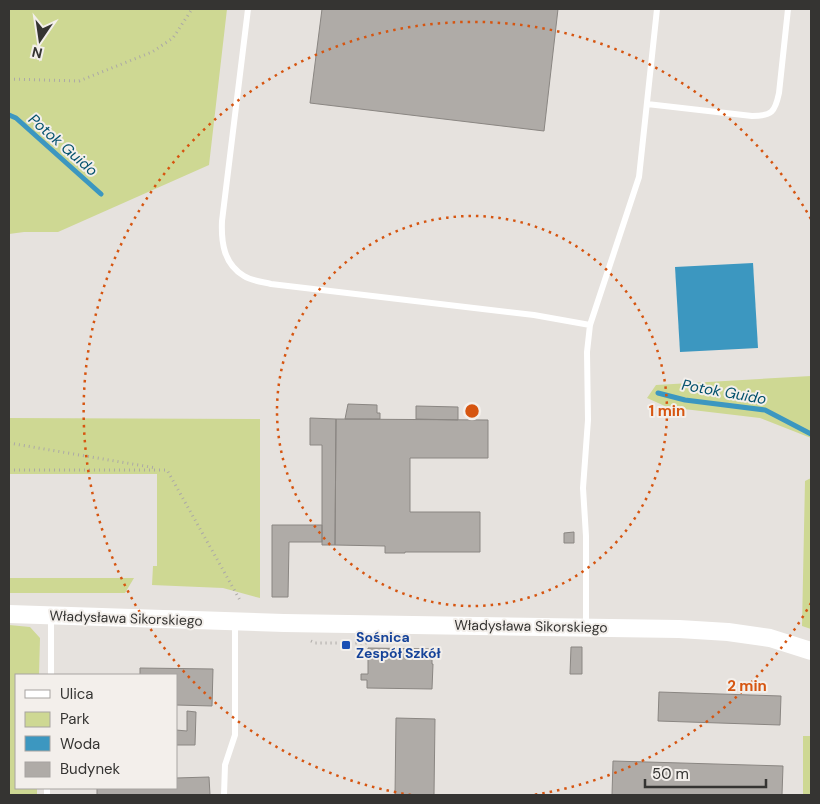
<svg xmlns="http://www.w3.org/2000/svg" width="820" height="804" font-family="'DM Sans',sans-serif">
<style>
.green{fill:#ced893}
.water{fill:#3c97c0}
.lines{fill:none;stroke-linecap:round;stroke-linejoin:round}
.stream{stroke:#3c97c0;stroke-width:5}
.building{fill:#afaba7;stroke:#8a8682}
.path{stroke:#aca9a6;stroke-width:3;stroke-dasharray:1 4;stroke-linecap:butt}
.lane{stroke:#fff;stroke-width:6}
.secondary{stroke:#fff;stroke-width:18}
.ring{fill:none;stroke:#d65510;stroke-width:2.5;stroke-dasharray:2.5 5}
.transit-dot{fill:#1a4fb4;stroke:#f3efeb;stroke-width:2}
.labels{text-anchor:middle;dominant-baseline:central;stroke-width:4;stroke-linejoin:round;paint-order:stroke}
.street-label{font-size:14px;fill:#353432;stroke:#f3efeb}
.transit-label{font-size:14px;font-weight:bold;fill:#164399;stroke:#f3efeb;text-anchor:start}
.water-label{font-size:15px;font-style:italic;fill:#03516d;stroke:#f3efeb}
.centre{fill:#d65510;stroke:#f3efeb;stroke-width:2.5}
.ring-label{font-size:15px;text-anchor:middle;font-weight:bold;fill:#d65510;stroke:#f3efeb;stroke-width:4;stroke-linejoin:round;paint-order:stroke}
</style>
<rect width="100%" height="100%" fill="#e6e2de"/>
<path class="green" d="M9 9H227L209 165 58 232H24L9 234Z
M811 376V438L760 418 667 407 647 398 656 385Z
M9 418 260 419V598L223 588 152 585 153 566H157V474H9Z
M811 478V629L802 626 805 481Z
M9 578H134L125 593H9Z
M9 625 30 627 40 638 39 675H16V788H37V795H9Z
M803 736H811V795H803Z"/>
<path class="water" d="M753 263 758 348 680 352 675 267Z"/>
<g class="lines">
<path class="stream" d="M9 115 16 118 101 194
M658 393 685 400 765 410 811 434"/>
</g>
<path class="building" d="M322 9H558L544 131 310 103Z
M348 404 377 405V413H380V419H345Z
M416 406 458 407V420L416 419Z
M310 418 336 419 335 545H322V445H310Z
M336 419 488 420V458H410V512H480V552H405V553H385V546L335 545Z
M272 525H322V542H289L288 597H272Z
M574 532V543H564V533Z
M571 647H582V674H570Z
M368 648 432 649V664H433L432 689 367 688V680H361V674H368Z
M140 668 213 669 212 706 176 705V675H140Z
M659 692 781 696 780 725 658 721Z
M187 711 196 712 195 745H176V730L187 731Z
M396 718 435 719 434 795H395Z
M613 761 783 766 782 795H612Z
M209 777 210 795H97V788H176V778Z"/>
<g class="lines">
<path class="path" d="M9 79 79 81 152 52 173 38 192 9
M9 443 156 468
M9 470H167L241 602
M311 641 315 643H369"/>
<path class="lane" d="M248 9 222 221C221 243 224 264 244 276 252 281 263 282 271 284L534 315 590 325
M647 104 752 116C772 116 775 112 779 93L788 9
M586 626V536L583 488 588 420 587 352 590 325 639 177 657 9
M51 675V617
M47 795V788
M224 795 225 765 235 735V623"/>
<path class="secondary" d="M9 614 284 623 679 629 728 632 770 638 811 651"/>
</g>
<g class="ring">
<circle cx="472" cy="411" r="195"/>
<path d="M811 603A389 389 0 0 1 533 795M411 795A389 389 0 1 1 811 219"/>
</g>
<rect class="transit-dot" x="341" y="640" width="10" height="10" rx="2.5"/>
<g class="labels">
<g class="street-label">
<text transform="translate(126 618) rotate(2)">Władysława Sikorskiego</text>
<text transform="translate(531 626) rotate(1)">Władysława Sikorskiego</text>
</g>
<g class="transit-label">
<text x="356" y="637">Sośnica<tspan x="356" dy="16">Zespół Szkół</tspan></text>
</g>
<g class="water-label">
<text transform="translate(63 145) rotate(41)">Potok Guido</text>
<text transform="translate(724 392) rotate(10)">Potok Guido</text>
</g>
</g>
<circle cx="472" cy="411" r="8" class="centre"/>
<g class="ring-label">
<text x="667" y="416">1 min</text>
<text x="747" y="691">2 min</text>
</g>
<rect width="820" height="804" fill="none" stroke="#353432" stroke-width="20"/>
<rect x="15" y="674" width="162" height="115" fill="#f3efeb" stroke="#a7a4a1"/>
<rect x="25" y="690" width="25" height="8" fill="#ffffff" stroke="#a7a4a1"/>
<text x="60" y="699" font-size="15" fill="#353432">Ulica</text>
<rect x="25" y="712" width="25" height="15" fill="#ced893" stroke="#a7a4a1"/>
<text x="60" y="724" font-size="15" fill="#353432">Park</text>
<rect x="25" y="736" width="25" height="15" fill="#3c97c0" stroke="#a7a4a1"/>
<text x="60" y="749" font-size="15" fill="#353432">Woda</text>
<rect x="25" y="762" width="25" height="15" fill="#afaba7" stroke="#a7a4a1"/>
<text x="60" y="774" font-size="15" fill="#353432">Budynek</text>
<g transform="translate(40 40) rotate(193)" stroke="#f3efeb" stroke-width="4" paint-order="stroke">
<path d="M0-4L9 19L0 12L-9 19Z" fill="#353432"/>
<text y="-8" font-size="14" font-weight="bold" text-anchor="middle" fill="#353432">N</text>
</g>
<path d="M645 779v8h121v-8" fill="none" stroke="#353432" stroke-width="2.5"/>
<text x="652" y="779" font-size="15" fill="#353432" stroke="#f3efeb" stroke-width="4" paint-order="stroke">50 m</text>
</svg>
